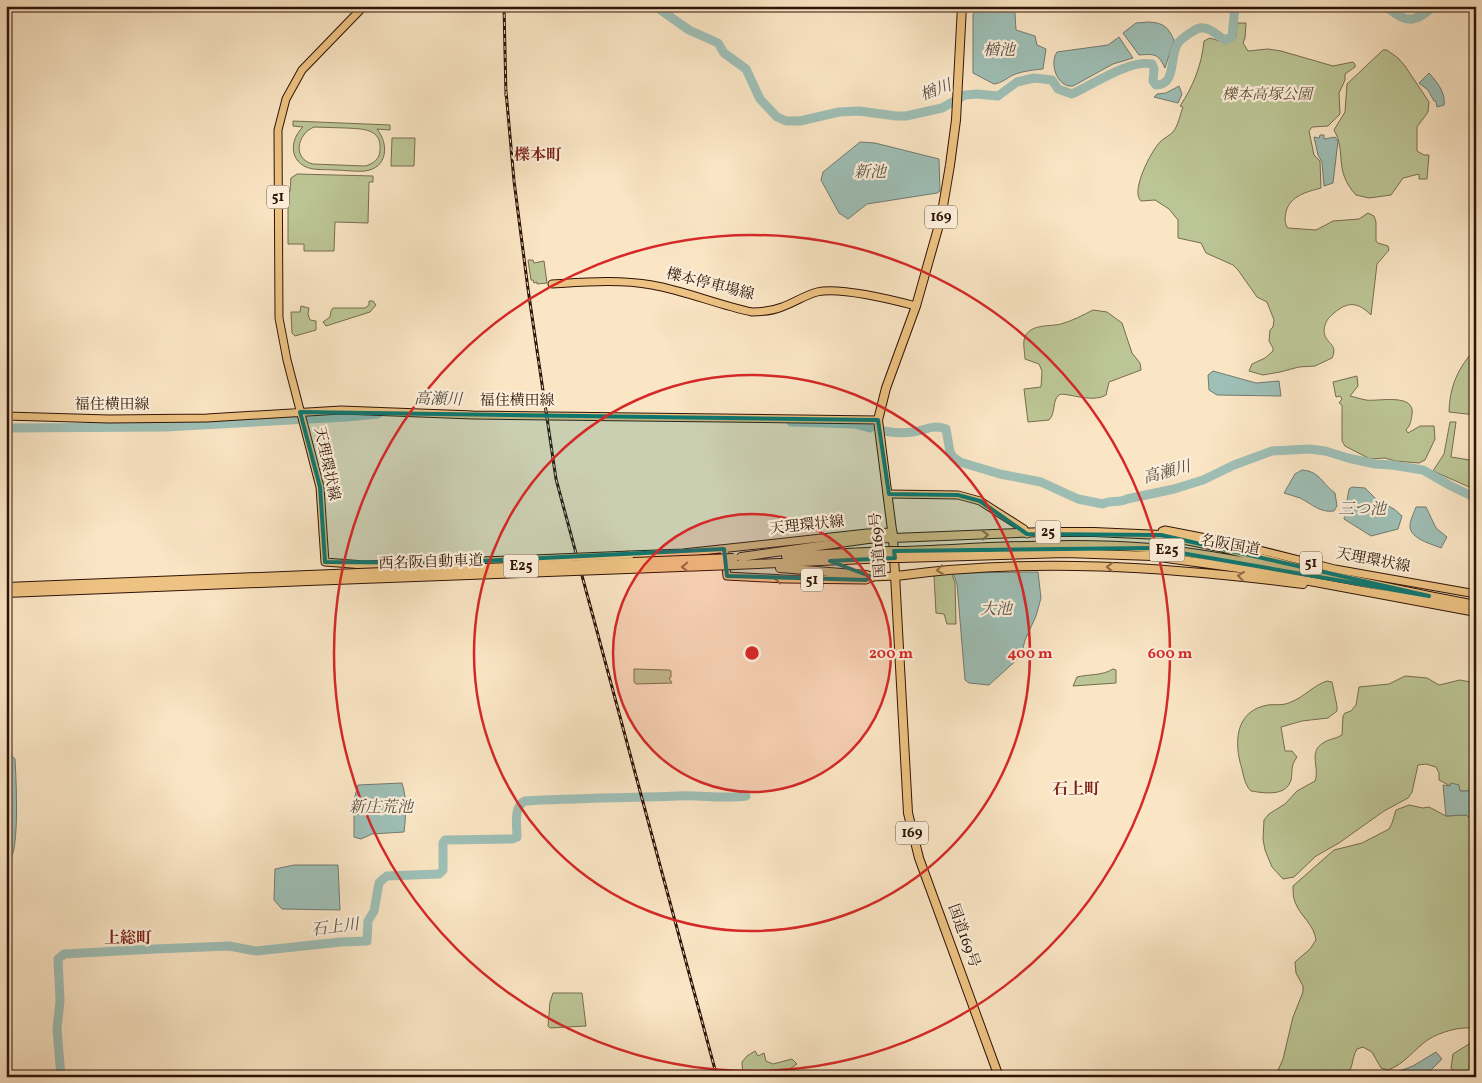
<svg xmlns="http://www.w3.org/2000/svg" width="1482" height="1083" font-family="Vollkorn,'Noto Serif JP',serif">
<style>
.green{fill:#bcc595;stroke:#766c4e;fill-rule:evenodd}
.water{fill:#9ebfb6;stroke:#727a70}
.lines{fill:none;stroke-linecap:round;stroke-linejoin:round}
.river{stroke:#9ebfb6;stroke-width:9}
.major-casing{stroke:#2f1307;stroke-width:9}
.highway-casing{stroke:#2f1307;stroke-width:10}
.major{stroke:#edc282;stroke-width:7}
.highway{stroke:#edc282;stroke-width:8}
.rail-casing{stroke:#2f1307;stroke-width:3}
.rail{stroke:#fceed9;stroke-width:1;stroke-dasharray:4;stroke-linecap:butt}
.major-bridge-casing{stroke:#2f1307;stroke-width:9;stroke-linecap:butt}
.highway-bridge-casing{stroke:#2f1307;stroke-width:10;stroke-linecap:butt}
.major-bridge{stroke:#edc282;stroke-width:7}
.highway-bridge{stroke:#edc282;stroke-width:8}
.oneway{stroke:#8e6a44}
.marked{fill:#0f766e;fill-opacity:0.2;stroke:#0f766e;stroke-width:4;stroke-linejoin:round}
.ring{fill:none;stroke:#d62828;stroke-width:2.5}
.labels{text-anchor:middle;dominant-baseline:central;stroke-width:4.5;stroke-linejoin:round;paint-order:stroke}
.shield{fill:#fceed9;stroke:#6c5546;stroke-width:1}
.shield-label{font-size:14px;font-weight:bold;fill:#2f1307}
.park-label{font-size:15px;font-style:italic;fill:#605139;stroke:#fceed9}
.street-label{font-size:15px;fill:#2f1307;stroke:#fceed9}
.water-label{font-size:16px;font-style:italic;fill:#564f44;stroke:#fceed9}
.neighbourhood-label{font-size:16px;font-weight:bold;fill:#7a1f14;stroke:#fceed9}
.centre{fill:#d62828;stroke:#fceed9;stroke-width:2.5}
.ring-label{font-size:15px;text-anchor:middle;font-weight:bold;fill:#d62828;stroke:#fceed9;stroke-width:4.5;stroke-linejoin:round;paint-order:stroke}
</style>
<rect width="100%" height="100%" fill="#fae5c4"/>
<filter id="stains"><feTurbulence type="fractalNoise" baseFrequency=".004" numOctaves="4"/><feColorMatrix values="0 0 0 0 .2 0 0 0 0 .09 0 0 0 0 .02 0 0 0 .5 -.17"/></filter>
<radialGradient id="worn" r=".72"><stop offset=".6" stop-color="#630" stop-opacity="0"/><stop offset="1" stop-color="#630" stop-opacity=".3"/></radialGradient>
<path class="green" d="M1237 23H1246L1245 38 1243 43 1248 51 1268 49 1281 51 1333 66 1353 62 1355 64V67L1345 74V80L1339 93 1340 114 1328 126 1312 127 1309 131 1314 155 1320 161 1321 188C1306 192 1290 196 1286 212 1285 218 1284 223 1288 228L1316 230 1333 221 1359 219 1368 213 1374 216 1376 222V241L1378 243 1388 246 1389 250 1377 264 1371 315C1358 302 1348 301 1334 313 1328 318 1325 322 1324 330 1324 344 1339 343 1332 358L1315 366 1299 367 1280 372 1263 375 1249 371 1252 364 1265 358 1273 351V348L1269 341 1270 330 1273 327 1274 320 1267 302 1257 297 1238 270 1233 265 1206 253 1201 243 1178 238V220L1169 209 1155 200 1141 201C1130 192 1151 151 1160 142 1164 138 1169 136 1173 132 1178 126 1180 115 1183 107L1180 106C1193 87 1202 64 1204 41L1210 38 1226 43 1236 37Z
M1383 50H1387L1398 58 1405 66 1429 102 1428 112 1417 127V151L1424 155H1429L1427 179H1419V174L1403 178 1391 195 1369 198 1356 195C1333 170 1347 153 1334 130L1345 112 1347 84Z
M293 121 390 125V130L377 129C389 144 388 168 365 171 355 172 344 170 334 170 325 169 313 171 304 166 288 157 292 137 303 127L293 126ZM314 127C325 127 335 128 346 128 362 129 382 128 380 150 380 159 373 164 365 166L313 164C292 159 297 134 314 127Z
M392 138H415L414 166H391Z
M297 174 373 176V182H369L368 223 335 222 334 251H304V244H288V192L290 191 291 178Z
M528 260H533L534 263 544 261 547 283 537 284V282L534 283 533 280H531Z
M369 301H373L376 305 370 312 326 326 323 322 330 317 331 311 333 308H365L369 305Z
M301 306 309 308 308 314 310 320 316 321V330L295 336 292 333 291 312H300Z
M1093 310 1107 312 1122 323 1132 353 1140 363 1141 370 1109 382 1106 395C1091 404 1064 391 1059 395 1052 400 1056 413 1049 420L1028 422 1024 389 1041 387 1042 371 1039 364 1025 359C1025 353 1023 346 1024 340 1028 323 1049 327 1061 324 1072 321 1083 315 1093 310Z
M1476 348V415L1449 412C1450 385 1458 368 1476 348Z
M1357 376 1358 386 1350 396C1355 397 1360 399 1366 400 1377 402 1416 392 1412 415 1411 421 1410 426 1406 430L1408 433 1420 426H1434L1435 439 1425 460 1419 463 1395 461 1385 458 1370 459 1345 446 1342 441V405L1339 403 1342 399 1340 396 1336 397 1333 382Z
M1450 422H1456L1451 457 1476 461V490L1433 471 1444 454Z
M951 572 955 583 956 624H947L944 614 936 613 934 576Z
M634 669 669 670 671 671V677L669 678 672 683 636 684 634 682Z
M1113 669 1116 670V683L1073 686 1077 677C1089 674 1102 676 1113 669Z
M1405 676 1427 678 1439 685 1460 680 1476 683V791H1460L1439 780V773L1436 767 1426 764 1418 765 1412 792 1408 798 1384 811 1339 843 1316 856 1294 877 1283 879 1272 867 1265 850 1263 839 1264 820 1269 814 1285 804 1297 791 1315 781C1320 768 1308 752 1323 743 1328 739 1336 739 1342 735L1343 716 1345 713 1351 711 1356 705 1359 687 1389 684Z
M1327 681 1332 682 1337 706V711L1328 718 1302 721 1281 727 1285 751H1292L1297 757C1290 767 1293 770 1291 780 1286 797 1264 793 1251 791 1244 785 1243 771 1240 762 1234 737 1238 710 1268 705 1276 704 1283 706 1291 702 1304 697 1314 685 1327 681Z
M1409 805 1423 808 1429 807 1446 816 1466 815 1476 822V1077H1459L1451 1068 1453 1054 1469 1044 1475 1035 1471 1028C1458 1027 1441 1032 1429 1039 1414 1049 1405 1064 1388 1070L1381 1068 1372 1052 1363 1047 1357 1049C1351 1059 1354 1069 1345 1077H1275L1283 1059 1293 1017 1303 992V986L1296 973 1295 962 1310 949 1316 940C1314 924 1300 916 1295 902 1293 897 1293 891 1293 886L1334 850 1362 843 1389 829 1392 823 1396 810Z
M553 993H582L586 1026 550 1028 548 1026 550 1002Z
M755 1051 758 1056 764 1053 766 1061 773 1064 792 1059 797 1064 778 1077H743L742 1062 747 1056Z"/>
<path class="water" d="M1012 10 1015 13 1016 30 1035 36 1037 45 1046 49 1043 69C1033 70 1023 71 1013 75 1007 78 1002 83 994 84L973 73V14L976 11Z
M1149 22C1164 23 1168 27 1174 40L1165 68C1158 53 1154 54 1139 55L1123 33 1136 23Z
M1119 37 1133 58 1113 64 1073 86C1057 88 1049 63 1057 52L1108 45Z
M1429 73C1437 82 1446 93 1444 105L1437 107 1436 101H1434L1428 90 1419 83Z
M1179 86 1182 94 1178 103 1154 97 1157 94 1166 93Z
M1320 135H1324V139L1335 137 1338 141 1333 183 1324 186 1322 162 1318 155 1314 137 1319 138Z
M860 142 875 143 939 159 940 191 937 193 867 204 848 219 839 213 821 180 823 172Z
M1213 371 1256 383 1279 381 1281 396 1217 395 1209 390 1208 375Z
M1302 470C1320 471 1322 484 1335 493L1337 506 1334 511C1320 513 1312 504 1300 498 1295 496 1289 495 1284 493L1295 474Z
M1352 487 1365 488 1377 500 1394 509 1402 516 1398 529 1371 536 1344 519 1349 489Z
M1416 507H1426L1436 528 1447 537 1441 548C1432 544 1410 539 1410 526 1410 520 1414 513 1416 507Z
M1038 572 1041 598 1036 616 1025 640 1021 656 989 685 969 683 965 680 957 584 953 573Z
M6 756H12L15 759C16 777 20 851 9 862H6Z
M402 783C407 799 406 815 404 832L372 834 361 839 354 837V800L358 785Z
M1451 783 1459 785 1460 791H1476V822L1466 815 1446 816 1443 785 1450 786Z
M294 865H338L340 910 282 909 274 900 275 869Z
M1436 1052 1442 1059 1430 1071 1428 1077H1383L1413 1066Z"/>
<g class="lines">
<path class="river" d="M655 6 689 30 718 43 724 53 746 69 760 99 777 117 786 121H800L839 112 859 111 896 116H906L942 108 965 95 977 94 998 96 1017 82 1034 78 1052 80 1058 89 1072 94C1092 85 1130 59 1152 64L1154 69 1153 81 1156 85C1177 85 1169 56 1178 43 1181 39 1186 36 1190 33 1195 30 1198 27 1204 28 1212 29 1218 36 1225 40L1232 37 1235 6
M1385 6C1407 23 1413 24 1434 6
M791 422 855 424 870 428
M6 428 166 427 346 417 378 414
M884 431C894 433 904 433 913 432 927 430 932 424 946 429L950 452 953 457 960 462 1000 474 1041 482 1078 499 1103 504C1111 499 1118 504 1127 499L1174 489 1203 480 1234 465 1272 451 1310 449 1325 451 1348 458 1375 464 1392 465 1423 470 1451 486 1476 498
M61 1077 57 1029 60 1001 58 959 64 954 155 949 229 946 256 951 341 942 367 941 368 921 374 911 379 883 383 879 387 876 439 874 443 870V843L445 840 512 839 517 837C517 826 513 806 525 801 576 798 627 798 677 796 701 795 723 799 746 796"/>
<g class="major-casing">
<path id="major" d="M364 6 302 70 286 99 278 130 279 318 287 360 320 487 325 562 364 565 509 560
M552 284C585 282 619 279 652 285 686 291 718 305 752 312 762 312 772 311 782 307 794 303 805 295 817 292 839 287 893 300 916 306
M6 416 109 419 207 418 341 410 473 415 878 420
M889 494 958 495 980 501 1024 529 1027 534
M1160 544 1162 531 1165 530 1227 542 1335 569 1476 594
M724 549 727 576 785 579 866 580 872 577 896 576
M630 555 683 553 867 533 893 532"/>
</g>
<g class="highway-casing">
<path id="highway" d="M962 6 956 120 950 165 941 218 916 306 886 388 878 420 893 538 908 813 919 858 999 1077
M901 551C984 548 1069 541 1151 548 1198 552 1244 562 1290 570
M786 556 887 551
M741 557 868 539 1044 532H1094L1161 535 1220 547 1309 571 1429 596
M902 558 1065 553 1152 556 1239 568 1476 612
M734 565 887 558
M780 568 866 575 872 577
M896 576C1032 557 1168 567 1303 584
M6 587 308 575
M6 593 308 581
M1424 595 1476 605"/>
</g>
<use href="#major" class="major"/>
<use href="#highway" class="highway"/>
<g class="rail-casing">
<path id="rail" d="M504 6 506 96
M506 91 514 181 528 289 556 479 717 1077"/>
</g>
<use href="#rail" class="rail"/>
<g class="major-bridge-casing">
<path id="major-bridge" d="M509 560 630 555"/>
</g>
<g class="highway-bridge-casing">
<path id="highway-bridge" d="M887 551H901
M887 558H902
M308 575 734 558
M308 581 734 565"/>
</g>
<use href="#major-bridge" class="major-bridge"/>
<use href="#highway-bridge" class="highway-bridge"/>
</g>
<defs><path id="oneway-chevron" d="M-2-3.5L2.5 0L-2 3.5" fill="none" stroke-width="1.6" stroke-linecap="round" stroke-linejoin="round" transform="scale(1.25)"/></defs>
<g class="oneway">
<use href="#oneway-chevron" transform="translate(985 535) rotate(-3)"/>
<use href="#oneway-chevron" transform="translate(685 567) rotate(178)"/>
<use href="#oneway-chevron" transform="translate(1110 567) rotate(-178)"/>
<use href="#oneway-chevron" transform="translate(940 570) rotate(173)"/>
<use href="#oneway-chevron" transform="translate(1241 576) rotate(-173)"/>
<use href="#oneway-chevron" transform="translate(778 579) rotate(-177)"/>
</g>
<path class="marked" d="M300 412 878 420 889 494 958 495 980 501 1027 534 1161 535 1429 596 1152 548 894 551 895 558 830 561 872 577 866 580 727 576 724 549 442 563 325 562 320 487Z"/>
<circle cx="752" cy="653" r="139" fill="#d62828" fill-opacity=".12"/>
<g class="ring">
<circle cx="752" cy="653" r="139"/>
<circle cx="752" cy="653" r="278"/>
<circle cx="752" cy="653" r="418"/>
</g>
<g class="labels">
<g class="shield">
<rect x="267" y="185.5" width="22" height="23" rx="4"/>
<rect x="925" y="205.5" width="32" height="23" rx="4"/>
<rect x="1035.5" y="520.5" width="25" height="23" rx="4"/>
<rect x="1149.5" y="538.5" width="35" height="23" rx="4"/>
<rect x="1300" y="551.5" width="22" height="23" rx="4"/>
<rect x="503.5" y="554.5" width="35" height="23" rx="4"/>
<rect x="801" y="568.5" width="22" height="23" rx="4"/>
<rect x="896" y="821.5" width="32" height="23" rx="4"/>
</g>
<g class="shield-label">
<text x="278" y="197">51</text>
<text x="941" y="217">169</text>
<text x="1048" y="532">25</text>
<text x="1167" y="550">E25</text>
<text x="1311" y="563">51</text>
<text x="521" y="566">E25</text>
<text x="812" y="580">51</text>
<text x="912" y="833">169</text>
</g>
<g class="park-label">
<text x="1267" y="95">櫟本高塚公園</text>
</g>
<g class="street-label">
<text transform="translate(710 285) rotate(14)">櫟本停車場線</text>
<text x="517" y="401">福住横田線</text>
<text x="112" y="405">福住横田線</text>
<text transform="translate(326 464) rotate(78)">天理環状線</text>
<text transform="translate(807 526) rotate(-6)">天理環状線</text>
<text transform="translate(879 545) rotate(-95)">国道169号</text>
<text transform="translate(1230 546) rotate(10)">名阪国道</text>
<text transform="translate(1373 561) rotate(11)">天理環状線</text>
<text transform="translate(431 563) rotate(-2)">西名阪自動車道</text>
<text transform="translate(963 936) rotate(70)">国道169号</text>
</g>
<g class="water-label">
<text x="999" y="51">楢池</text>
<text transform="translate(936 91) rotate(-21)">楢川</text>
<text x="870" y="173">新池</text>
<text transform="translate(438 400) rotate(1)">高瀬川</text>
<text transform="translate(1167 473) rotate(-15)">高瀬川</text>
<text x="1362" y="510">三つ池</text>
<text x="996" y="610">大池</text>
<text x="381" y="808">新庄荒池</text>
<text transform="translate(335 928) rotate(-7)">石上川</text>
</g>
<g class="neighbourhood-label">
<text x="538" y="156">櫟本町</text>
<text x="1076" y="790">石上町</text>
<text x="128" y="939">上総町</text>
</g>
</g>
<circle cx="752" cy="653" r="8" class="centre"/>
<g class="ring-label">
<text x="891" y="658">200 m</text>
<text x="1030" y="658">400 m</text>
<text x="1170" y="658">600 m</text>
</g>
<rect width="1482" height="1083" fill="none" stroke="#fae5c4" stroke-width="25"/>
<rect x="8" y="8" width="1467" height="1068" fill="none" stroke="#2f1307" stroke-width="2.5"/>
<rect x="12" y="12" width="1457" height="1058" fill="none" stroke="#2f1307"/>
<rect width="100%" height="100%" filter="url(#stains)"/>
<rect width="100%" height="100%" fill="url(#worn)"/>
</svg>
